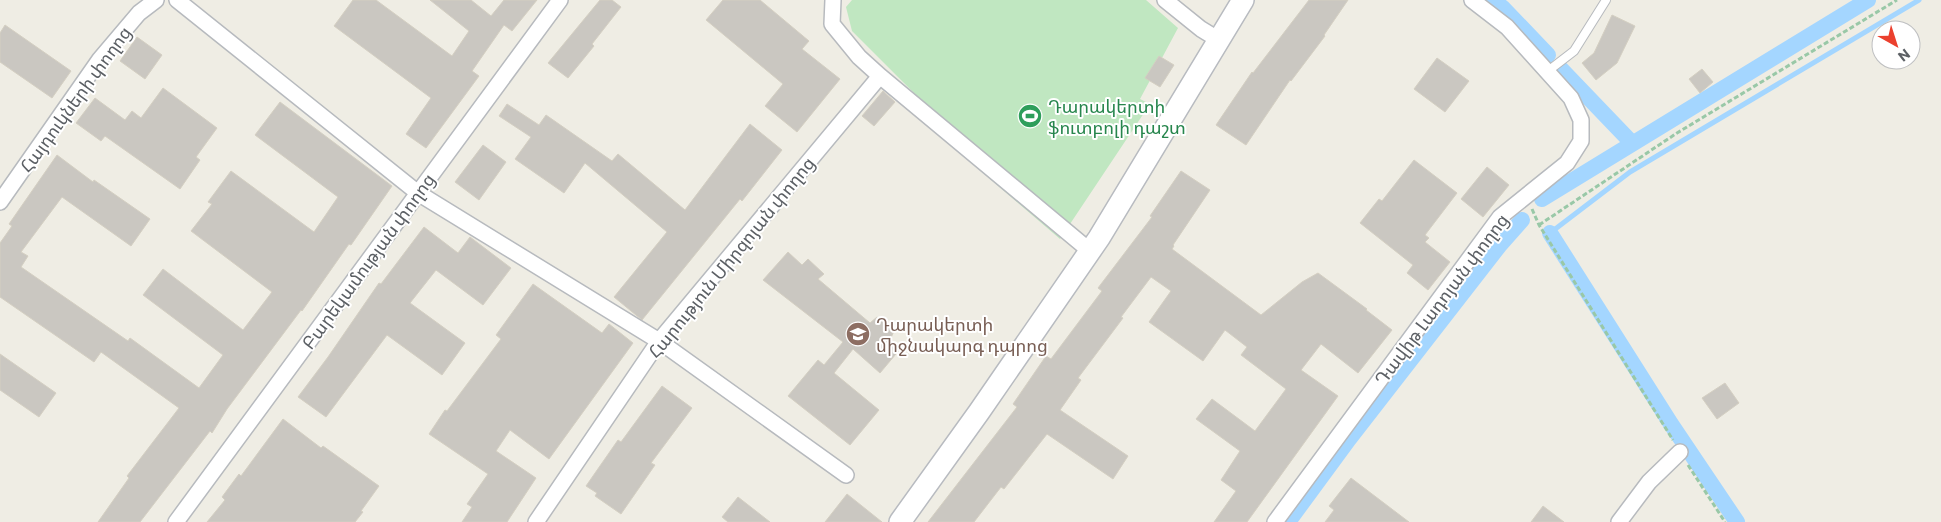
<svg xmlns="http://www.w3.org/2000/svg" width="1941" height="522" font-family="Commissioner,'Noto Sans Armenian',sans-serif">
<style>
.green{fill:#c0e7c1}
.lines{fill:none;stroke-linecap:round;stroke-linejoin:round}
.stream{stroke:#a4d6ff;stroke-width:5}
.canal{stroke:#a4d6ff;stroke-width:16}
.building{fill:#cac7c1;stroke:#d4cfc2}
.service-casing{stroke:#b7babe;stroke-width:10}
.minor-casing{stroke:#b7babe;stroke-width:18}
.secondary-casing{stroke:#b8bbc0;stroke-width:24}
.path{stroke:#99c8a7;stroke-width:3;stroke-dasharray:5 2.5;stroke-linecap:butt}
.service{stroke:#fff;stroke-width:8}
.minor{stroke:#fff;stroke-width:15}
.secondary{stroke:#fff;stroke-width:21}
.labels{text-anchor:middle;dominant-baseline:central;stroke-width:4;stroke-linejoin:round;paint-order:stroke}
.street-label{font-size:18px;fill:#5c6065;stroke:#fff}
.leisure-label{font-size:18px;fill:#27864d;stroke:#fff;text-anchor:start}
.education-label{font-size:18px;fill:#785e54;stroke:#fff;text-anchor:start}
</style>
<rect width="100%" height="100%" fill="#efede4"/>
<path class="green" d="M852 0H1146L1178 28 1140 99 1150 104 1060 239 904 105 914 93 852 31 846 7Z"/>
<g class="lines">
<path class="stream" d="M1550 233 1630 172 1919 0"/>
<path class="canal" d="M1493 0 1503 8 1548 55
M1561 69 1632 143
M1542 199 1868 0
M1550 233 1671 424 1737 522
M1288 522 1349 439 1499 246 1522 220"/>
</g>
<path class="building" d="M353 0H376L452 56 469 31 430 0H471L491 16 504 0H537L512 31 504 25 472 71 479 76 426 148 406 134 431 98 334 26Z
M600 0H612L621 7 592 44 594 46 568 78 548 63Z
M723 0H760L809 41 802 49 840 79 797 132 765 106 783 84 706 20Z
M1309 0H1348L1324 35 1325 36 1291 81 1290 80 1246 145 1216 125 1252 72 1253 73Z
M1612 15 1635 26 1617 63 1596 80 1582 63 1594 53Z
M5 25 71 71 52 98 0 62V33Z
M137 37 162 55 145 79 120 61Z
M1159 56 1174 65 1160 87 1145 78Z
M1437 58 1469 81 1445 112 1414 89Z
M1702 69 1713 82 1700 93 1689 79Z
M163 88 217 128 196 157 200 160 180 189 105 136 101 141 76 123 95 98 125 120 132 111 141 118Z
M883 91 895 102 874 126 862 116Z
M280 102 392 186 351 245 349 244 302 311 301 310 227 409 212 433 210 431 140 522H98L129 478 127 476 179 408 101 352 94 362 0 297V243L12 226 9 224 57 155 93 182 94 180 150 219 131 246 62 197 21 252 28 256 21 267 128 341 130 338 199 388 223 355 143 295 163 269 243 330 272 292 191 231 212 204 208 202 231 171 314 232 338 197 255 135Z
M507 104 539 125 546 115 612 161 618 154 685 210 750 124 782 150 742 201 740 199 642 320 614 297 667 232 585 163 564 193 515 159 531 137 499 116Z
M483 145 506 162 479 200 455 182Z
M1414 160 1457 193 1425 235 1429 238 1425 242 1450 262 1428 290 1407 273 1413 265 1360 223 1379 199 1382 201Z
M1487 167 1509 185 1483 217 1461 199Z
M1181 171 1210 190 1173 245 1174 246 1172 249 1261 315 1302 282 1318 273 1367 309 1366 310 1392 330 1358 373 1321 344 1301 370 1338 396 1247 522H1214L1236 491 1221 480 1240 451 1196 419 1212 399 1255 431 1286 389 1241 355 1247 347 1225 330 1203 361 1149 322 1171 291 1151 277 1121 317 1123 318 1078 378 1081 380 1060 410 1128 456 1113 479 1047 434 1004 489 1001 487 974 522H928L1017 407 1013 404 1046 356 1051 359 1102 291 1098 288 1152 217 1150 216Z
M424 227 458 253 470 237 511 268 483 305 436 270 410 303 465 343 442 375 387 335 326 417 298 397 328 357 379 283 381 284Z
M788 252 802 265 808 259 824 274 818 279 870 323 877 317 894 331 890 340 901 348 880 373 853 349 834 373 879 410 850 445 788 396 818 360 824 365 843 342 763 280Z
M533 284 602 333 609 324 633 343 549 459 510 430 496 451 536 478 507 522H462L472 507 467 504 488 474 429 434 445 410 447 411 501 339 496 335Z
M0 354 56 393 39 417 0 390Z
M1725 383 1739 403 1717 419 1702 398Z
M662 386 692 408 651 463 655 465 621 514 595 496 597 493 586 486 618 440 621 442Z
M283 419 321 448 323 446 379 486 361 511 363 512 355 522H207L225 500 222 497 239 474 241 476Z
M1351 478 1409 522H1325L1334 510 1329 506Z
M847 494 882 522H825Z
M738 497 770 522H728L722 517Z
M1543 506 1564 522H1531Z"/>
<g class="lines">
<g class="service-casing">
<path id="service" d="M1548 71 1574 51 1606 0"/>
</g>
<g class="minor-casing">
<path id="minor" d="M177 0 418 193 659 341 846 475
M1165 0 1201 29 1219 40
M880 76 1090 251
M0 202 100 59 139 13 156 0
M176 522 560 0
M536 522 659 341 880 76 859 57 832 24 833 0
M1275 522 1500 217 1567 163 1581 141V120L1571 98 1507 27 1472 0
M1619 522 1649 482 1680 452"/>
</g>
<g class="secondary-casing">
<path id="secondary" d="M900 522 979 412 1099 238 1243 0"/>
</g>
<path class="path" d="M1532 209 1539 225 1673 440
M1539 225 1677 133 1897 0
M1688 465 1725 522"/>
<use href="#service" class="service"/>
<use href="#minor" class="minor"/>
<use href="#secondary" class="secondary"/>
</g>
<defs>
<g id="stadium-disc" transform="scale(1.25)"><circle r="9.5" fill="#2e9e5b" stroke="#fff"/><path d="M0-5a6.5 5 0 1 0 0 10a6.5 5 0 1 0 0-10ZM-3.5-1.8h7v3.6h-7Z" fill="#fff"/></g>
<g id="school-disc" transform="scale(1.25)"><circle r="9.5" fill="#8d6e63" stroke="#fff"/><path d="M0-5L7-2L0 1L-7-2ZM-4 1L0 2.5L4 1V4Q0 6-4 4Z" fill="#fff"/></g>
</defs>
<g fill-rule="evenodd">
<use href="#stadium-disc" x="1030" y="116"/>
<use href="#school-disc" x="858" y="334"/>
</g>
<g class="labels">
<g class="street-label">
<text transform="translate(75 99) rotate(-54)">Հայդուկների փողոց</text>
<text transform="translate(731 257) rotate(-51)">Հարություն Միրզոյան փողոց</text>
<text transform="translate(368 261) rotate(-54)">Բարեկամության փողոց</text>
<text transform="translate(1441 299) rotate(-53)">Դավիթ Լադոյան փողոց</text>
</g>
<g class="leisure-label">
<text x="1048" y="106">Դարակերտի<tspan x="1048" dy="21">ֆուտբոլի դաշտ</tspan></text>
</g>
<g class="education-label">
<text x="876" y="324">Դարակերտի<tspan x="876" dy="21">միջնակարգ դպրոց</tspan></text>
</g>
</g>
<g transform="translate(1896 45) rotate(141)"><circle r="24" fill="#ffffff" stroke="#bebfc1"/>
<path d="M0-4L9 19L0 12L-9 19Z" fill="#eb402e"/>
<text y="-8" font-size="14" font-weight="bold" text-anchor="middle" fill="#5c6065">N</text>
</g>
</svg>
